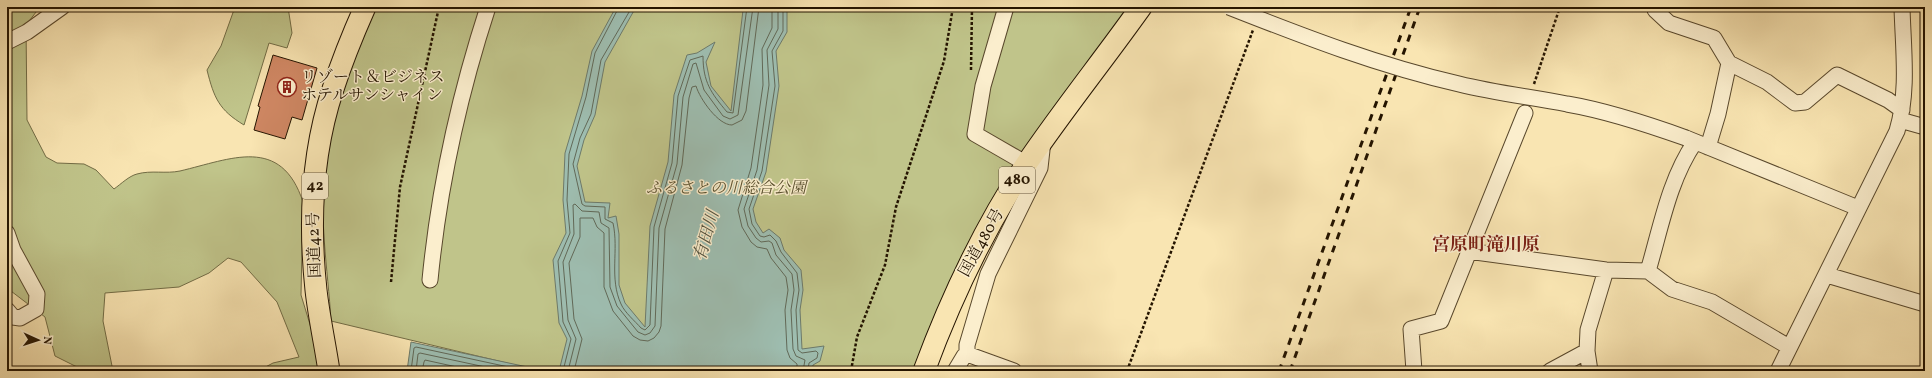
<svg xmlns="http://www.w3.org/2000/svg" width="1932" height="378" font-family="Vollkorn,'Noto Serif JP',serif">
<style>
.green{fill:#c0c48a;stroke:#726c45}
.water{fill:#9ebeb1;stroke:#6d7a6a}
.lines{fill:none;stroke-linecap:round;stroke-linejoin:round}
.shore{stroke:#616958;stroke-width:1}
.building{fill:#cf8763;stroke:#241400}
.minor-casing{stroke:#59482c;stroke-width:17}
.highway-casing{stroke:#241400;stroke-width:23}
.path{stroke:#241400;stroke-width:2.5;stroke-dasharray:3 2;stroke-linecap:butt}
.minor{stroke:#fbeecd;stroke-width:15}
.highway{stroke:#f9e5b2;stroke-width:21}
.rail{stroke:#241400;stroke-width:3;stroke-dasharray:7 7;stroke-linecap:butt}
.minor-bridge-casing{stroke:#59482c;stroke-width:17;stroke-linecap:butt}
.minor-bridge{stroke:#fbeecd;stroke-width:15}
.labels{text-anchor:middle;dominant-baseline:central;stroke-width:3;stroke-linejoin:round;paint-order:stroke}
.shield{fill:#fbeecd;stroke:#64553e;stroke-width:1}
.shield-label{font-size:15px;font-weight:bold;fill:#241400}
.poi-label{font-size:16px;fill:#241400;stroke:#fbeecd;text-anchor:start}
.park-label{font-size:16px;font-style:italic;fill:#5b5230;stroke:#fbeecd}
.street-label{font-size:16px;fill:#241400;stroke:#fbeecd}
.water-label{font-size:17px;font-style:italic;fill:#4f503e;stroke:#fbeecd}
.quarter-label{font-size:18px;font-weight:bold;fill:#7a1f14;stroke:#fbeecd}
</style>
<rect width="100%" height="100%" fill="#f9e5b2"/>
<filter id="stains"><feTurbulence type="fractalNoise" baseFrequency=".005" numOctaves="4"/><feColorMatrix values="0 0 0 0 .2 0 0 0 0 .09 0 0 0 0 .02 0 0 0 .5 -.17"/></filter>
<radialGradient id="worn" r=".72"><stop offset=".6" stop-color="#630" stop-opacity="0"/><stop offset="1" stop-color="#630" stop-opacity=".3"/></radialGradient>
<path class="green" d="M7 7H40L26 25 27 120 46 157 57 163 84 164 96 170 114 189C121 184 129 176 137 174 151 170 166 174 180 171 231 159 281 135 303 202L301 295 319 354V371H258L273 363 299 357 277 302 241 262 228 258 209 273 179 287 105 293 103 321 113 371H80L79 368 55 356 45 317 7 288Z
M235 7H288L292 33 287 48 269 43 244 125C219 110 214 98 207 70L221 46Z
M376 7H1129L1031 147 917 371H540L331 321C328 269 318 215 326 163 334 109 353 57 376 7Z"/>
<path class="water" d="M616 7H636L605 62 595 115 584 140 577 166 585 202 610 203 608 218 616 216 619 234V285L625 303 645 327 650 226 668 162 674 95 687 55 697 53 715 42 706 62 711 86 731 111 743 10 745 7H787V32L776 51 779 86 766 172 753 209 756 222 763 233 769 229 780 238 784 250 801 270 803 290 800 310 802 349 824 346 820 361 813 365 812 371H559L567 339 559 323 553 260 566 233 563 200 565 153 582 96 592 51Z
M411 342 546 371H407Z"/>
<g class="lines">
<path class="shore" d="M632 7 601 60 591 114 580 138 573 164 582 204 585 206 605 207V219L613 223C619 250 609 278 621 304 625 313 635 321 641 328L645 330 650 325 654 227 672 163 678 96 690 60 703 56C703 82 711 93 727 112L733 113 747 7
M772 7V28L762 49 763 85 751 168 738 210 742 227 751 242 757 247 767 249 771 258 786 277 788 290 785 310 787 350 790 358 797 364V371
M778 7V29L767 50 769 85 757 170 744 209 748 226 756 238 761 242 769 241 772 243 776 255 792 274 794 290 791 310 793 349 796 356 805 360 803 371
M783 7V31L772 51 775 86 762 171 749 209 752 224 760 236 764 237 770 235 776 241 781 252 797 273 799 290 796 310 798 350 802 353 816 351 818 353 817 358 809 363 808 371
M411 371 414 348 416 347 527 371
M416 371 418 354 420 353 504 371
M422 371 424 362 425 360 475 371
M563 371 571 339 563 322 558 261 570 233 567 200 569 154 586 97 595 53 619 7
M568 371 576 339 568 320 563 262 574 234 573 205 575 204 582 211 599 212 601 223 609 228 610 287 617 306 638 332 645 335 650 333 655 326 659 228 677 164 683 97 693 64 696 63 704 90 723 116 730 119 738 115 753 7
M574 371 582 339 574 319 569 263 580 237V218H593L597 227 604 233V287L613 311 633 336 640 340 648 341 654 338 659 332 661 326 665 229 682 165 689 98 692 87 696 86C700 99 718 125 732 125L742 120 746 111 759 7"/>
</g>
<path class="building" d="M273 55 317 68 302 120 292 117 285 139 254 130 260 107 258 106Z"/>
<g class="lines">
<g class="minor-casing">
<path id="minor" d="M1006 7 983 86 975 134 1027 164
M1655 7V10L1669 23 1714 38 1729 63 1767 82 1795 103 1805 102 1837 75 1888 100 1902 110
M7 42 27 32 62 7
M1900 120 1925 127
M1686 138 1858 208
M1708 147 1718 114 1729 63
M7 233 13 250 37 294 36 309 20 318 13 317 7 310
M1468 251 1606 270 1648 271 1672 289 1712 302 1789 347
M1648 271C1661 227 1669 180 1695 142
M1827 275 1925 304
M430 280C439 187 459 96 488 7
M955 371 964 356 967 354
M1014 371 967 354V345L988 274 1040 168 1043 141
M1414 371 1411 329 1441 321 1525 113
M1550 371 1587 351
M1590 371 1587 351 1588 330 1606 270
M1778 371 1897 131C1909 91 1903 48 1902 7"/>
</g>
<g class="highway-casing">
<path id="highway" d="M329 371C325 344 319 317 316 290 309 224 312 152 333 89 342 61 353 34 365 7
M924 371C951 298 984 228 1027 163 1063 110 1104 59 1141 7"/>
</g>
<path class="path" d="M971 70 972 7
M1534 84 1560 7
M391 282 400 187 439 7
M851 371 857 337 885 265 896 207 944 61 953 7
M1127 371 1253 30"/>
<use href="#minor" class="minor"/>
<use href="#highway" class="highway"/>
<path class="rail" d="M1279 371 1411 7
M1290 371 1420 7"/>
<g class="minor-bridge-casing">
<path id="minor-bridge" d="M1229 7C1305 37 1380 66 1459 84 1495 93 1531 97 1567 104 1608 111 1647 124 1686 138"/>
</g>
<use href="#minor-bridge" class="minor-bridge"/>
</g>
<defs>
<g id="building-ring" transform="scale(1)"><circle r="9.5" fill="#fbeecd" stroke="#8f2418" stroke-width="1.5"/><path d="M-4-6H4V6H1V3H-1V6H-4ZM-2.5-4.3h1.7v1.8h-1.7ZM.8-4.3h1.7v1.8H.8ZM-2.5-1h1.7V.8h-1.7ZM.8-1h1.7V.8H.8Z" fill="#8f2418"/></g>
</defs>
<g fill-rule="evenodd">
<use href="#building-ring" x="287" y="87"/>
</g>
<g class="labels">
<g class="shield">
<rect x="999" y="167" width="36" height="26" rx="3"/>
<rect x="302" y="173" width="26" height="26" rx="3"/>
</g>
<g class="shield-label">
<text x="1017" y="180">480</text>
<text x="315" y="186">42</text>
</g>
<g class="poi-label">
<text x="301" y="78">リゾート＆ビジネス<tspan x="301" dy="18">ホテルサンシャイン</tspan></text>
</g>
<g class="park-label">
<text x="726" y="189">ふるさとの川総合公園</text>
</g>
<g class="street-label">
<text transform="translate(982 243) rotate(-61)">国道480号</text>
<text transform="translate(315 245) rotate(-92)">国道42号</text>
</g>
<g class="water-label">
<text transform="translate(707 236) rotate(-74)">有田川</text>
</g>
<g class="quarter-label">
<text x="1486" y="245">宮原町滝川原</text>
</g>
</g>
<rect width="1932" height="378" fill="none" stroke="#f9e5b2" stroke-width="24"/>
<rect x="8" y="8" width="1916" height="362" fill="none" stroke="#241400" stroke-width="2"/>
<rect x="12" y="12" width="1908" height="354" fill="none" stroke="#241400"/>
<g transform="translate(38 340) rotate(93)" stroke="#fbeecd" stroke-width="3" paint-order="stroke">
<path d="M0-3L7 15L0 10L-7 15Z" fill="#241400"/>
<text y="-6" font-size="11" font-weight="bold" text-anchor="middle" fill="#241400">N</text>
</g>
<rect width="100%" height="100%" filter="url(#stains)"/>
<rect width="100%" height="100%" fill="url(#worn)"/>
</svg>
